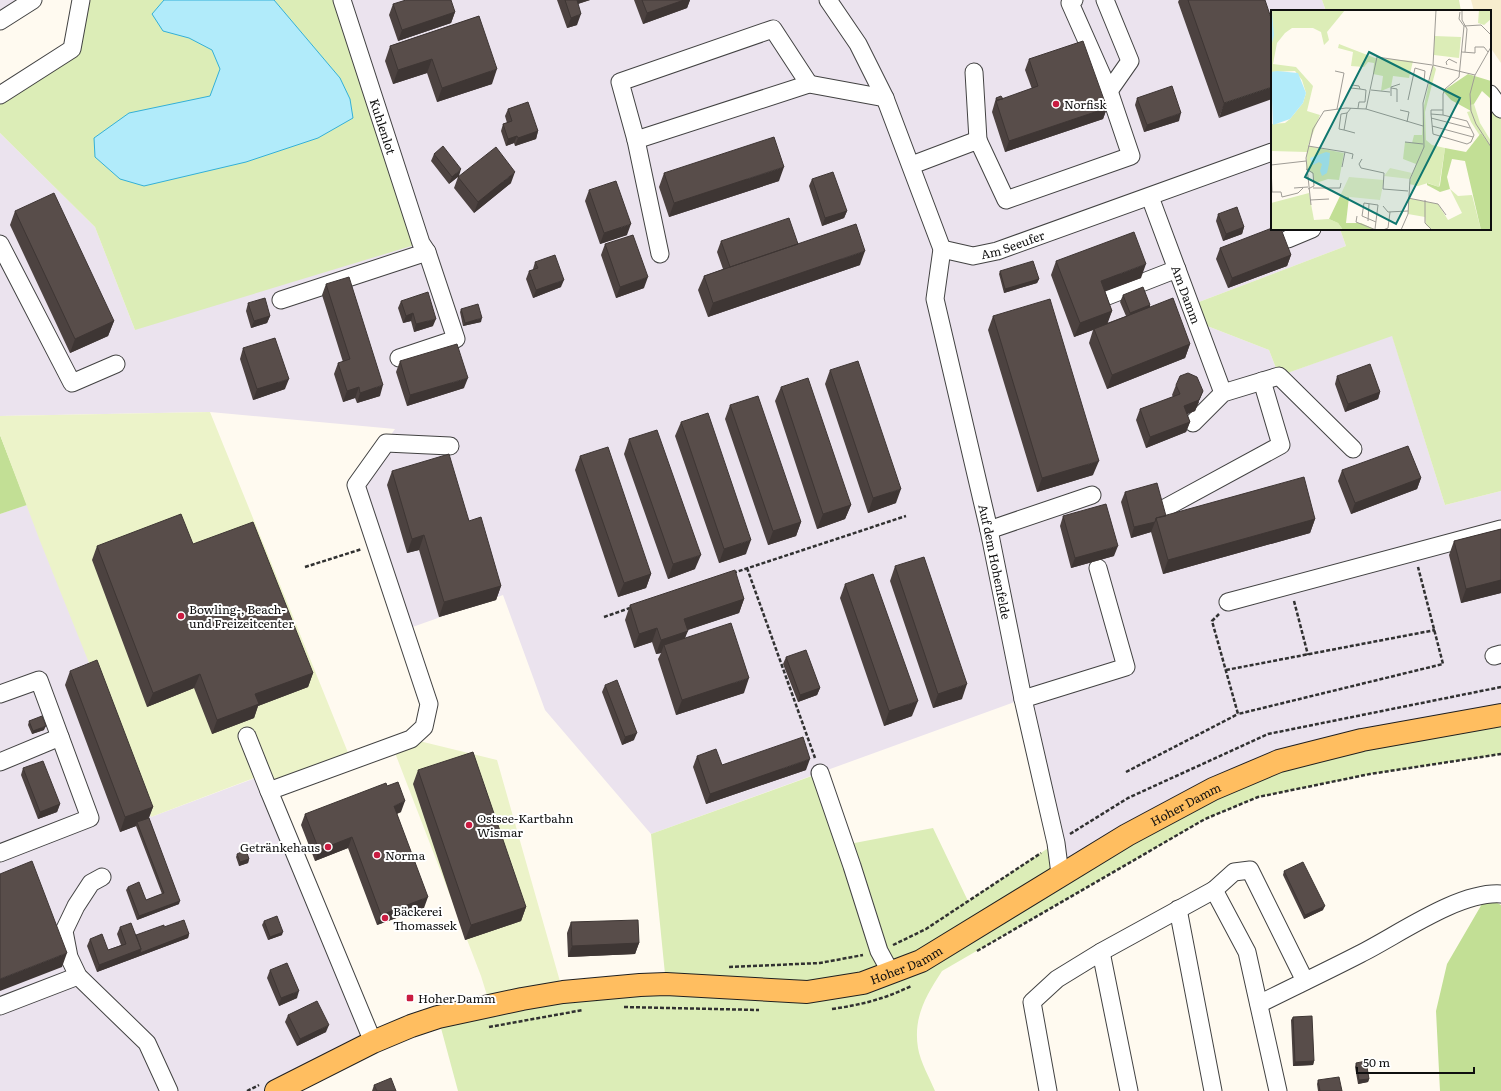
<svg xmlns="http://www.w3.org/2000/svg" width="1501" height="1091" font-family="Literata,serif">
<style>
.industrial{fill:#ebe3ee}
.farmland{fill:#f7edce}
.green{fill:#dcedb7}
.forest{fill:#c2df95}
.pitch{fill:#ecf3c9}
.water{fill:#b1ebfa;stroke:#33b0d7}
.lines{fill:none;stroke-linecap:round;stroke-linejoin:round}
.minor-casing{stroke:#424242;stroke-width:19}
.major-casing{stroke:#202020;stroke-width:24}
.path{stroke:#313131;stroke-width:2.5;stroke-dasharray:4 2;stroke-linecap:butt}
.minor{stroke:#fff;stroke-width:17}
.major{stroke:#ffbe60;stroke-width:22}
.wall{fill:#4c4240}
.shaded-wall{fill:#3e3634}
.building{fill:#584d4a;stroke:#3e3634}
.poi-dot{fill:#c91c41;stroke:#fff;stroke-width:1.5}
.labels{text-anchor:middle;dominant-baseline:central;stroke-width:4;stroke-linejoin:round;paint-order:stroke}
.poi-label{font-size:12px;fill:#0f0f0f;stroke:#fff;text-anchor:start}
.street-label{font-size:12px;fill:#0f0f0f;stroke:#fff}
.inset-river{fill:none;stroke:#b1ebfa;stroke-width:2}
.inset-road{fill:none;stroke:#9f9c96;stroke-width:1}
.view{fill:#0f766e;fill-opacity:0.15;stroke:#0f766e;stroke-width:2}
.inset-edge{fill:none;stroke:#0f0f0f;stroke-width:2}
</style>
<rect width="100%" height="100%" fill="#fffaf0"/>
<path class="industrial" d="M0 0H33L0 21Z
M342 0H1322L1326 11H1272V229H1340L1346 246 1191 305 1197 322 1269 350 1279 376 1392 335 1445 505 1501 491V715L1362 740 1060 874 1023 699 651 834 545 710 503 595 404 630 356 485 395 429 210 412 0 416V133L95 227 135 330Z
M27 505 151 817 263 775 373 1042 276 1091H0V514Z"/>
<path class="farmland" d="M1471 0H1501V63L1490 47V11H1474Z"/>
<path class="green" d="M81 0H342L421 243 135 330 95 227 0 133V95L72 49Z
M1322 0H1459L1461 11H1326Z
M1490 94 1501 109V491L1445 505 1392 336 1279 376 1269 350 1197 322 1191 305 1346 246 1340 229H1490Z
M1501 715V754L1370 774 1258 797 1205 819 942 971C926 996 913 1017 918 1048 920 1061 930 1079 935 1091H458L438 1017 666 984 651 834 820 773 844 845 933 828 968 901 1056 843 1060 874 1213 789Z"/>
<path class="forest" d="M0 435 27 505 0 514Z
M1486 897 1501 905V1091H1440L1436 1011 1447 964Z"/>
<path class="pitch" d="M210 412 351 760 269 791 262 775 151 817 40 541 0 435V416Z
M411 739 497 760 563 992 490 1005 481 976 392 745Z"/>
<path class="water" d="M164 0H274L340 78 350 99 353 118 318 138 246 162 144 186 120 179 95 157 94 138 129 113 210 96 220 69 212 50 189 38 163 31 152 14Z"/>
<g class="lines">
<g class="minor-casing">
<g id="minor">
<path id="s1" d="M342 0 421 243 427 252"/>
<path id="s2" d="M828 0 858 44 885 98 942 249 935 299 989 530 1023 699 1056 843 1060 874"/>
<path d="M1074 0 1070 3 1109 91 1130 61 1105 0"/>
<path d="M0 21 33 0"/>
<path d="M974 72 978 140"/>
<path d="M1490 94 1501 109"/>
<path d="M0 95 72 49 81 0"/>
<path d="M636 140 620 82 773 29 809 84"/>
<path d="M912 165 978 140 1006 200 1131 156 1109 91"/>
<path id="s3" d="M1150 197 1223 393"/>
<path d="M1288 239 1312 229"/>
<path d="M0 244 72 383 116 364"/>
<path id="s4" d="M942 249 973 256 997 251 1272 152"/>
<path d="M660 254 636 140 809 84 885 98"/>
<path d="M1105 297 1177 269"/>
<path d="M281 300 427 252 456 339 399 358"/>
<path d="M1193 423 1223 393 1279 376 1353 449"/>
<path d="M1165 508 1281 445 1262 381"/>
<path d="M989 530 1092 495"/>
<path d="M1228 602 1501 529"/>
<path d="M1494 656 1501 654"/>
<path d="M0 694 39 680 90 818 0 853"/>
<path d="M1023 699 1126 667 1098 568"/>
<path d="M247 736 269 791"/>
<path d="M0 762 60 737"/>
<path d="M820 773 852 866 879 951 891 973"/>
<path d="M102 877 91 883 76 906 64 931 69 957 78 976 147 1043 169 1091"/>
<path d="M1214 890 1234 872 1250 870 1305 981"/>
<path d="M1178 909 1213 1091"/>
<path d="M1101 952 1129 1091"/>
<path d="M1259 1004C1293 987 1327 971 1360 954 1398 935 1459 891 1501 894"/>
<path d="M0 1006 78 976"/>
<path d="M373 1042 269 791 411 739 424 727 429 704 356 485 386 443 450 446"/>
<path d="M1048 1091 1032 1002 1057 979 1101 952 1214 890 1247 952 1278 1091"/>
</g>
</g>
<g class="major-casing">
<g id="major">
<path id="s5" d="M276 1091 373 1042 411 1026 438 1017 522 999 563 992 640 985 666 984 807 992 863 983 921 961 1127 835 1213 789 1279 761 1362 740 1501 715"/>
</g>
</g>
<path class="path" d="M305 567 362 549
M747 568 815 758
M733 573 906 516
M1294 601 1308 655
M1219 614 1212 621 1238 714 1443 664 1418 567
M604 617 630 608
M1226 670 1435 630
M1126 772 1238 714
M1070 834 1128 798 1268 734 1501 687
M893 945 926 929 1041 853
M977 951 1205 819 1258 797 1370 774 1501 754
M729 967 820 963 863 955
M624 1007 759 1010
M832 1009C860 1005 885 999 911 986
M489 1027 583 1010
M247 1091 259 1085"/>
<use href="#minor" class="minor"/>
<use href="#major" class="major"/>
</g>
<path class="wall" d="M557 0H590L578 4 577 25 567 28Z
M634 0H690L687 8 643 24Z
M1179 0H1265L1219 118 1178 2Z
M393 4 455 12 451 23 398 41 389 15Z
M479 16 492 84 437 102 427 73 393 84 385 61 390 46Z
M1029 59 1107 108 1103 119 1005 152 992 112 996 98 1003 99 1032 89 1025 70Z
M1137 98 1179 121 1144 132 1135 105Z
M508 109 538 131 536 139 515 146 514 143 506 146 501 131 503 124 507 123 505 116Z
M434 154 459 176 449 184 431 161Z
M664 173 779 181 669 217 659 187Z
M458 177 511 183 474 213 454 188Z
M812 179 847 211 844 218 822 226 809 186Z
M589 190 627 235 600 244 585 201Z
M15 211 114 321 108 336 70 353 10 225Z
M1218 214 1244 227 1242 234 1223 241 1216 221Z
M721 241 798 244 860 265 708 317 698 290 704 276 723 269 717 252Z
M605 244 644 288 616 298 601 255Z
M1220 248 1291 255 1287 266 1228 288 1216 259Z
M1056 261 1141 278 1105 291 1112 311 1107 323 1126 316 1120 302 1123 295 1150 305V307L1190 344 1185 358 1107 389 1089 343 1093 330 1074 337 1051 275Z
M535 262 561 287 533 298 526 279 529 271 533 270V269Z
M1000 271 1039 279 1037 283 1004 293 999 274Z
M326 284 380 396 357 403 355 398 343 402 334 374 338 363 343 362 322 295Z
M401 301 433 326 414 332 411 321 403 323 398 308Z
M248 303 270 316 267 323 251 328 246 311Z
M461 309 481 322 463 326 460 312Z
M993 316 1093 475 1037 492 988 330Z
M243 348 285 389 253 400 240 359Z
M400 361 464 388 407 406 396 372Z
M830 370 896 503 868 513 825 384Z
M1337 376 1380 392 1378 399 1345 412 1335 384Z
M1176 385 1199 402 1195 411 1187 414 1190 422 1186 432 1146 448 1136 420 1140 409 1173 397 1172 395Z
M781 387 851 505 845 519 817 529 775 401Z
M730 405 801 522 796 536 768 545 725 419Z
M681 422 746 554 719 563 675 436Z
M629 439 695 569 668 579 624 454Z
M580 456 651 574 646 588 618 597 575 470Z
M1342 470 1421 478 1417 489 1351 514 1338 481Z
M392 471 501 586 496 600 439 617 419 550 407 553 387 485Z
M1125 492 1166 516 1315 519 1310 533 1163 574 1151 532 1131 538 1121 502Z
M1063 516 1114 556 1071 568 1060 526Z
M1501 529V593L1461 603 1449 555 1454 541Z
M193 544 313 673 308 687 258 706 254 718 212 734 194 688 147 707 92 560 97 546Z
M895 566 962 699 933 708 890 581Z
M845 584 912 716 884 726 840 598Z
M744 599 739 613 687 630 685 638 744 693 676 715 658 659 661 653 656 654 652 642 634 648 625 620 630 605Z
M786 657 820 688 817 695 798 702 783 664Z
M70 671 153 807 149 818 179 904 137 920 126 890 128 887 146 900 162 894 136 826 120 832 65 685Z
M605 685 634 740 622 745 602 692Z
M29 721 44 730 32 734 28 725Z
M697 756 722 765 806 770 706 804 693 767Z
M23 768 60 804 57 812 38 819 21 775Z
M418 770 526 907 521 921 465 940 413 784Z
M401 812 397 814 424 908 377 925 348 848 315 861 301 825 305 814Z
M237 854 249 859 248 863 239 866 236 857Z
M1284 871 1323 910 1304 919 1283 875Z
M264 921 282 935 268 940 262 925Z
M571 922 639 943 635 954 568 957 567 933Z
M120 927 136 935 164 927 189 934 188 938 97 972 87 946 90 939 108 950 121 945 117 934Z
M270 970 297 998 279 1006 267 978Z
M288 1015 326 1032 297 1046 285 1022Z
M1293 1017 1314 1061 1313 1065 1293 1066 1291 1020Z
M1356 1063 1369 1079 1368 1082 1358 1084 1355 1067Z
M1318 1080 1342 1091H1318L1317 1084Z
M374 1085 396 1091H372Z"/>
<path class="shaded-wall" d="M574 0H590L571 6Z
M684 0H690L687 8 643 24 647 13Z
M455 12 451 23 398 41 402 30Z
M581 14 577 25 567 28 571 18Z
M432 59 427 73 393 84 398 70Z
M497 69 492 84 437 102 442 88Z
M1272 87V99L1219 118 1224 103Z
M1107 108 1103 119 1005 152 1009 141Z
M1181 113 1179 121 1144 132 1147 125Z
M538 131 536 139 515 146 518 138Z
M517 136 514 143 506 146 508 139Z
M784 167 779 181 669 217 674 203Z
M461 169 459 176 449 184 452 177Z
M515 172 511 183 474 213 478 202Z
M847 211 844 218 822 226 825 218Z
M631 224 627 235 600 244 604 233Z
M1244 227 1242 234 1223 241 1226 234Z
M865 251 860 265 708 317 713 303Z
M1291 255 1287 266 1228 288 1232 278Z
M1146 264 1141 278 1096 295 1101 281Z
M648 277 644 288 616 298 620 287Z
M1039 279 1037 283 1004 293 1005 289Z
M564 280 561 287 533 298 536 290Z
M1150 305 1148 313 1128 321 1130 313Z
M1112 311 1107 325 1094 329 1093 330 1074 337 1080 323Z
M413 313 411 321 403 323 406 316Z
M270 316 267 323 251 328 254 321Z
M482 318 481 322 463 326 465 323Z
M436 319 433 326 414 332 416 324Z
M114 321 108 336 70 353 75 339Z
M1190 344 1185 358 1107 389 1112 375Z
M468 378 464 388 407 406 410 395Z
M289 379 285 389 253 400 257 389Z
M383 385 380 396 357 403 360 393Z
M359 387 355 398 343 402 347 391Z
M1203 391 1195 411 1180 417 1184 406Z
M1380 392 1378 399 1345 412 1348 404Z
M1190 422 1186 432 1146 448 1150 437Z
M1099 461 1093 475 1037 492 1042 478Z
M1421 478 1417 489 1351 514 1355 503Z
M901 489 896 503 868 513 873 498Z
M851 505 845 519 817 529 823 514Z
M1315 519 1310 533 1163 574 1168 560Z
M801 522 796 536 768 545 773 531Z
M1155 522 1151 532 1131 538 1134 527Z
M424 535 419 550 407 553 412 539Z
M751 540 746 554 719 563 724 549Z
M1118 546 1114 556 1071 568 1075 558Z
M701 555 695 569 668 579 673 564Z
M651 574 646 588 618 597 624 583Z
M1501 580V593L1461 603 1466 589Z
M501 586 496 600 439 617 444 602Z
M744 599 739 613 679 633 684 619Z
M657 628 652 642 634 648 639 634Z
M688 631 682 645H664L661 653 656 654 661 640Z
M313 673 308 687 258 706 254 718 212 734 217 720 255 694Z
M200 674 194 688 147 707 153 693Z
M749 678 744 693 676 715 682 700Z
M967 684 962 699 933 708 938 694Z
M820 688 817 695 798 702 800 695Z
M918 701 912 716 884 726 889 711Z
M46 726 44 730 32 734 33 731Z
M637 733 634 740 622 745 625 737Z
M810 759 806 770 706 804 710 794Z
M405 801 401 812 390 816 394 806Z
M60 804 57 812 38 819 40 812Z
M153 807 147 821 137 822 136 826 120 832 125 817Z
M352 837 348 848 315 861 319 850Z
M249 859 248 863 239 866 240 862Z
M428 897 424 908 377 925 381 915Z
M180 901 179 904 137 920 139 916Z
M1325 906 1323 910 1304 919 1305 915Z
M526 907 521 921 465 940 471 925Z
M283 932 282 935 268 940 270 937Z
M189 934 188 938 97 972 99 965 141 949Z
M639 943 635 954 568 957 572 946Z
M67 953 62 967 0 991V979Z
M299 991 297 998 279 1006 281 998Z
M329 1025 326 1032 297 1046 300 1039Z
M1314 1061 1313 1065 1293 1066 1295 1062Z
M1369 1079 1368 1082 1358 1084 1359 1080Z"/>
<path class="building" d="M406 0H451L455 12 402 30 393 4Z
M565 0H577L581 14 571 18Z
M642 0H684L647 13Z
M1188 0H1265L1272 21V87L1224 103Z
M479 16 497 69 442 88 432 59 398 70 390 46Z
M1083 41 1107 108 1009 141 996 101 1038 86 1029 59Z
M1172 86 1181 113 1147 125 1137 98Z
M1001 96 1003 99 997 100 996 98Z
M528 102 538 131 518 138 517 136 508 139 503 124 512 121 508 109Z
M774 137 784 167 674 203 664 173Z
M443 146 461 169 452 177 434 154Z
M496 147 515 172 478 202 458 177Z
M833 172 847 211 825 218 812 179Z
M616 181 631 224 604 233 589 190Z
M54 193 114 321 75 339 15 211Z
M1237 207 1244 227 1226 234 1218 214Z
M789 218 798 244 730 267 721 241Z
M856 224 865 251 713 303 704 276Z
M1272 228V229H1281L1291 255 1232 278 1220 248Z
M1134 232 1146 264 1101 281 1112 311 1080 323 1056 261Z
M633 235 648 277 620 287 605 244Z
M555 255 564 280 536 290 529 271 538 268 535 262Z
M1033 261 1039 279 1005 289 1000 271Z
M349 277 383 385 360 393 359 387 347 391 338 363 350 359 326 284Z
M1143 287 1150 305 1130 313 1123 295Z
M428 292 436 319 416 324 413 313 406 316 401 301Z
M265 298 270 316 254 321 248 303Z
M1173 298 1190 344 1112 375 1094 329Z
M1050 299 1099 461 1042 478 993 316Z
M478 304 482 318 465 323 461 309Z
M275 338 289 379 257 389 243 348Z
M457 344 468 378 410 395 400 361Z
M858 361 901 489 873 498 830 370Z
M1370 364 1380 392 1348 404 1337 376Z
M1188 373 1197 377 1203 391 1199 400 1184 406 1190 422 1150 437 1140 409 1180 394 1176 385 1180 376Z
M808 378 851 505 823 514 781 387Z
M758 396 801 522 773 531 730 405Z
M708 413 751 540 724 549 681 422Z
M657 430 701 555 673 564 629 439Z
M1408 446 1421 478 1355 503 1342 470Z
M608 447 651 574 624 583 580 456Z
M449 454 469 521 481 517 501 586 444 602 424 535 412 539 392 471Z
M1304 477 1315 519 1168 560 1156 518Z
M1157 483 1166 516 1156 518 1155 522 1134 527 1125 492Z
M1106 504 1118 546 1075 558 1063 516Z
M181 514 193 544 253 522 313 673 255 694 259 704 217 720 200 674 153 693 97 546Z
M1501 529V580L1466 589 1454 541Z
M924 557 967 684 938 694 895 566Z
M735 570 744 599 684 619 688 631 661 640 657 628 639 634 630 605Z
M873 574 918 701 889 711 845 584Z
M731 623 749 678 682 700 664 645Z
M806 650 820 688 800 695 786 657Z
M97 660 153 807 125 817 70 671Z
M617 680 637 733 625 737 605 685Z
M42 716 46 726 33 731 29 721Z
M803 737 810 759 710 794 697 756 716 749 722 765Z
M473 752 526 907 471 925 418 770Z
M43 761 60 804 40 812 23 768Z
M398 782 405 801 394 806 428 897 381 915 352 837 319 850 305 814 386 783 387 786Z
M149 818 180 901 139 916 128 887 139 882 146 900 164 893 137 822Z
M246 850 249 859 240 862 237 854Z
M32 861 67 953 0 979V874Z
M1303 862 1325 906 1305 915 1284 871Z
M277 916 283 932 270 937 264 921Z
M184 920 189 934 140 953 141 949 136 935 164 925V927Z
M638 920 639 943 572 946 571 922Z
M131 923 141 949 99 965 90 939 102 934 108 950 126 944 120 927Z
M287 963 299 991 281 998 270 970Z
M317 1001 329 1025 300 1039 288 1015Z
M1312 1016 1314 1061 1295 1062 1293 1017Z
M1366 1061 1369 1079 1359 1080 1356 1063Z
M1339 1077 1342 1091H1320L1318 1080Z
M391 1078 396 1091H377L374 1085Z"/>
<g class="poi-dot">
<circle cx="1056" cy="104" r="4"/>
<circle cx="181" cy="616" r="4"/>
<circle cx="469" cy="825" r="4"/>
<circle cx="328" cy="847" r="4"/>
<circle cx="377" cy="855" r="4"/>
<circle cx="385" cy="918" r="4"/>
<rect x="406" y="994" width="8" height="8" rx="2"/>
</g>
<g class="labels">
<g class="poi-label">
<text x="1064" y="104">Norfisk</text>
<text x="189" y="609">Bowling-, Beach-<tspan x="189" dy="14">und Freizeitcenter</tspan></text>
<text x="477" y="818">Ostsee-Kartbahn<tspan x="477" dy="14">Wismar</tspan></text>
<text x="320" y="847" text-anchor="end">Getränkehaus</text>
<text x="385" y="855">Norma</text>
<text x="393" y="911">Bäckerei<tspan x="393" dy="14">Thomassek</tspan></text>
<text x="418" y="998">Hoher Damm</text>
</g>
<g class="street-label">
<text stroke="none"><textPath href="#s1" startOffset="133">Kuhlenlot</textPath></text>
<text stroke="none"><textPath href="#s4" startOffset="73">Am Seeufer</textPath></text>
<text stroke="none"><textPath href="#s3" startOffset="104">Am Damm</textPath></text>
<text stroke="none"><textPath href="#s2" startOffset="595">Auf dem Hohenfelde</textPath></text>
<text stroke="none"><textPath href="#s5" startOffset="977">Hoher Damm</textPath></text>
<text stroke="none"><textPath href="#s5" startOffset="654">Hoher Damm</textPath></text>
</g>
</g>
<g transform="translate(1271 10)">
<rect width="220" height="220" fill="#fffaf0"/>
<path d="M0 0H74L56 22 58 30 53 35 50 22 42 18H21L14 23 6 33 2 54 25 57 42 76 36 101 49 105 37 136 73 143 68 170 57 169 42 174V164L35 159 36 142 0 141V114L14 113 19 109 32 93 35 83 31 70 24 61 0 62ZM208 0H220V9L213 15 207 13ZM163 26 190 27 188 48 163 45ZM68 34 104 48 142 51 138 68 122 66 120 77 110 81 112 66 102 64 103 53 97 52 93 57 80 56 82 42 67 38ZM162 55 165 59 154 102 155 130 161 135 174 138 168 177 157 173 147 176 138 174 145 154 132 149 134 132 141 133 143 125H151L152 100ZM199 94H203L209 113 220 131V137L210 123 209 126 200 112 196 102 200 101ZM179 179 187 186 201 185 210 220H161L155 215 154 207 137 204V188L167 194 177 210 191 203ZM38 183 43 210 58 209 67 213 72 220H0V193Z" fill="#dcedb7"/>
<path d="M197 64 220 71V89L211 81 203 94 199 95 200 101 180 90 172 81ZM210 123 220 137V220H210L194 151 181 149 176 167 179 179 169 182 156 175V173L168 177 169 175 174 138 195 142ZM69 186 78 187 75 213H90L105 220H72L67 213 58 209Z" fill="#c2df95"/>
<path d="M119 158 141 163 139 169 113 166ZM78 167 113 170 109 190 69 186Z" fill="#ecf3c9"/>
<path d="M6 61 27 63 35 83 32 93 19 109 2 115 0 62ZM55 142 59 143 58 154 56 163 51 166 49 161 51 154 48 152 42 155 39 148Z" fill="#b1ebfa"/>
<path class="inset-river" d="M0 2 2 25 0 33"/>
<path class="inset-road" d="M191 0V10L196 19 194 42M189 2 188 9 193 16M191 42 204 43V37H213L217 42M162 55 204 65 199 84 200 101 205 114 220 137M176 55 175 52 178 49 186 53M64 61 73 63 66 99M204 65 220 37M81 75 88 76 89 79 80 78ZM120 78 126 79V92M100 80 119 82M120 86V77L129 74M137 90 144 58 154 61 153 71M80 98 76 103 73 120 84 123M87 98 88 92H94L95 80 89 79M95 99 106 47 161 55M129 100 138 102 136 112M160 104V100H172M172 105 160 104 162 124 196 134 200 132 203 125 196 111 172 105V84L174 79 188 67 193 16 210 15 220 25M160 108 199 118M161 116 202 127M73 120 68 119 70 104 76 103M134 132 152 134M37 136 74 142M91 149 88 154 90 158 113 163 112 179 137 181M71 157 74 142 82 144 81 149M35 159 42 163 43 176 37 179M23 178 37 177M32 178 27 183 11 187 10 182H1L0 155 35 151M42 178H69L70 173M137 188 167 194 175 205M39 190 58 189M154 190V213L161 220M40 195 35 148 42 119 53 101 75 98 95 99 152 116M112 196 117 202 137 201M86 206 85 212 105 220M97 211 98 194M104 219 107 195 93 193 91 206 105 212M112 220 117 218 119 202M130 220 137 204 139 169 153 137 152 93 162 55 165 0"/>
<path class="view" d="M98 42 189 88 125 214 34 167Z"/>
<rect width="220" height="220" class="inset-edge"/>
</g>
<path d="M1357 1067v6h117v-6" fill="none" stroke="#0f0f0f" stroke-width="2"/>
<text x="1363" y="1067" font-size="12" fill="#0f0f0f" stroke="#ffffff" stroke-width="3" paint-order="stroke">50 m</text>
</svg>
